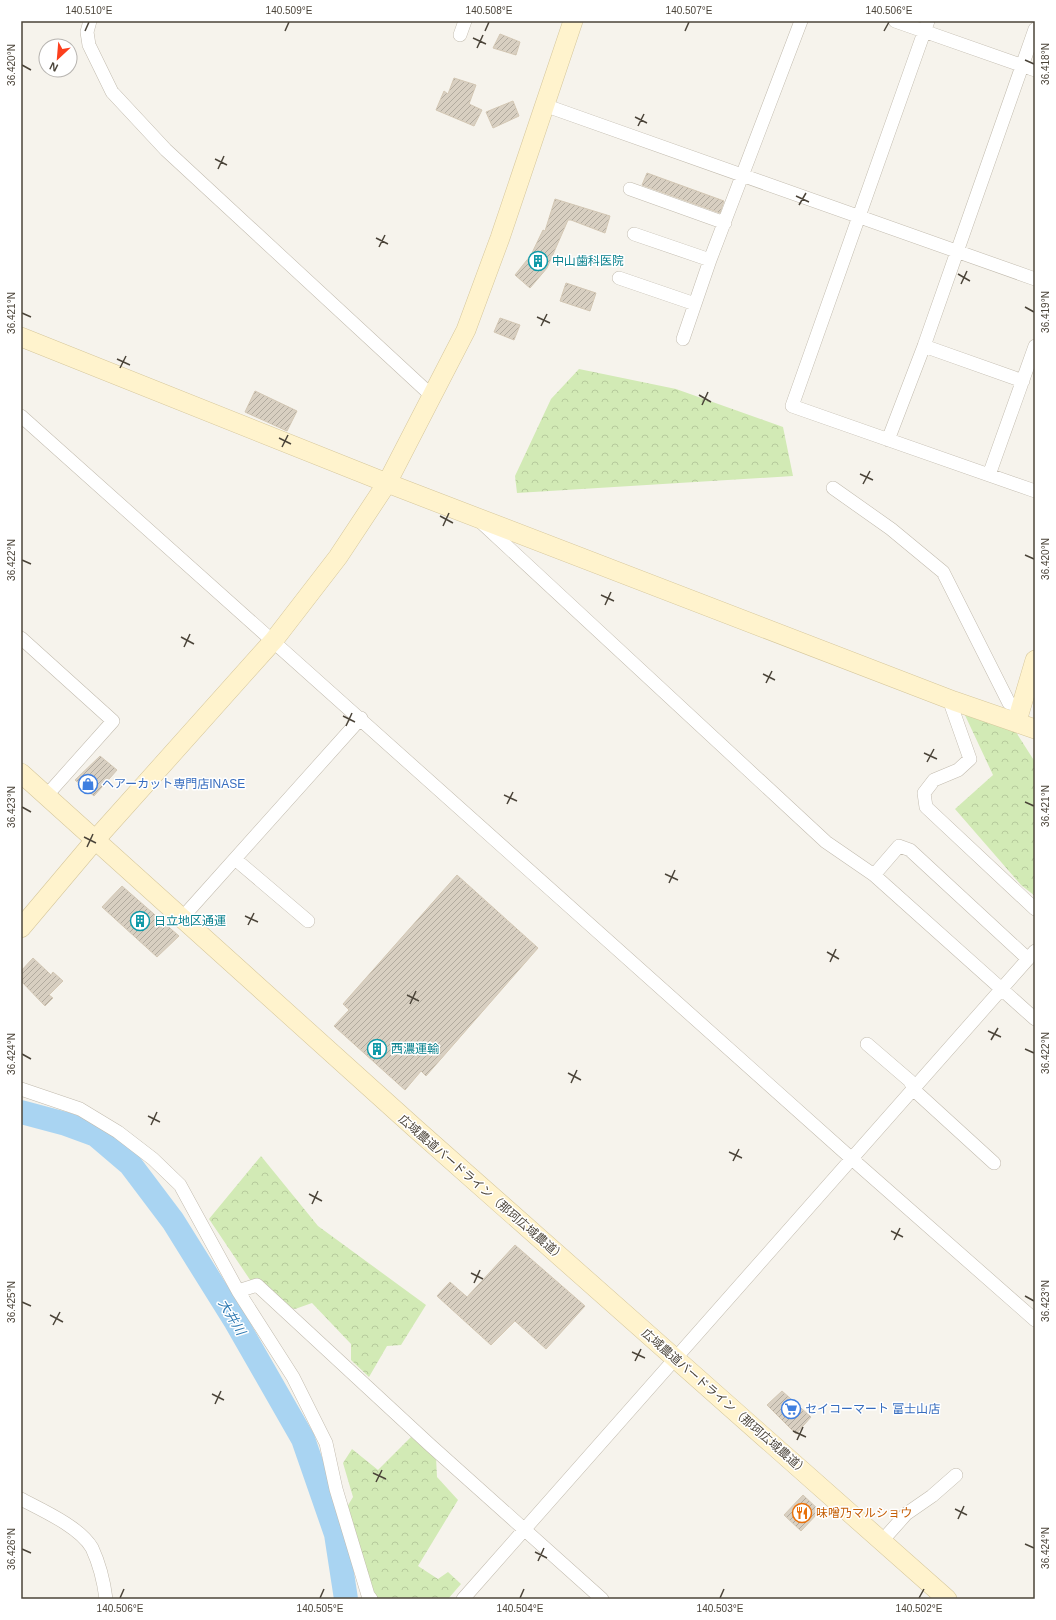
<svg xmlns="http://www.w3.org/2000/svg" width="1056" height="1620" font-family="Arial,'Noto Sans JP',sans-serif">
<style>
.forest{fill:url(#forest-crowns)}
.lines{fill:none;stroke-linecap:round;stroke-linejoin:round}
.river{stroke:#a9d4f2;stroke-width:24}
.building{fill:url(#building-hatch);stroke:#d3c7b4}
.street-casing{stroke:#c2bbae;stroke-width:14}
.secondary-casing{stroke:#d6c79b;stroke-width:20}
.street{stroke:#fff;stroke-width:13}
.secondary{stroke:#fff3cd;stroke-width:19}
.ticks{fill:none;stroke:#4b4439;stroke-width:1.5}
.labels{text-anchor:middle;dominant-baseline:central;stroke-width:3;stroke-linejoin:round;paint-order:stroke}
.culture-label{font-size:12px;fill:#0d838f;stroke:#fff;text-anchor:start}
.shop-label{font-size:12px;fill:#366cbe;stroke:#fff;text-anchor:start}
.street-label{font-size:12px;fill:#4b4439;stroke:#fff}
.food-label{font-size:12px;fill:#c56008;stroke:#fff;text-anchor:start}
.water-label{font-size:13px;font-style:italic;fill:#2e7ab2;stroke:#fff}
.neatline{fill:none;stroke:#4b4439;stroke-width:1.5}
.ticks-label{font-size:10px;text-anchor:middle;fill:#4b4439}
</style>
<defs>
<pattern id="forest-crowns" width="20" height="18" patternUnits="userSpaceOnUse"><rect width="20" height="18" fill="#d2eab5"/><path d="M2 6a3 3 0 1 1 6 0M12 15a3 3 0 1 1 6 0" fill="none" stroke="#b6ca9c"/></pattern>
<pattern id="building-hatch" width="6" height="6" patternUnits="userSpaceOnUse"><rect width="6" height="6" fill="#d8cfc1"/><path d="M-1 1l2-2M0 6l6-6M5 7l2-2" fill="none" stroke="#b1aa9e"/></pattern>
</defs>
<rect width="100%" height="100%" fill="#f6f3ec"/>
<path class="forest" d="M579 369 676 389 783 427 793 476 517 493 515 476 551 399Z
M964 713 1014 729 1035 762V896L1021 885 955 809 993 775Z
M261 1156 318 1226 426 1305 401 1345 387 1346 369 1377 351 1360V1344L312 1303 295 1309 263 1299 209 1219Z
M411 1437 436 1457 437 1477 458 1500 418 1566 438 1579 448 1572 461 1584 448 1599H376L372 1594 347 1507 353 1497 343 1463 352 1449 378 1470Z"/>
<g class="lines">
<path class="river" d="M21 1112 66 1124 96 1135 130 1164 173 1221 236 1322 303 1439 336 1534 346 1599"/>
</g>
<path class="building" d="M500 34 520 42 516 55 493 48Z
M454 78 476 85 469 104 482 110 474 126 436 110 444 91 448 94Z
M513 101 519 116 493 128 486 112Z
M647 173 724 201 720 213 642 185Z
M555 199 610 216 605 233 571 220H568L547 268 530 288 515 275 531 255 543 230 545 231Z
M566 283 596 293 590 311 560 301Z
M500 318 520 325 514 340 494 332Z
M255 391 297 411 287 431 245 412Z
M100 756 117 770 94 796 75 780Z
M457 875 538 948 426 1076 421 1071 405 1090 334 1026 349 1010 343 1004Z
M122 886 179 936 157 957 102 907Z
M33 958 51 975 53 972 63 981 49 995 53 998 45 1006 21 981V971Z
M515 1245 585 1306 546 1349 515 1321 491 1345 437 1296 450 1282 467 1297Z
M782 1391 811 1417 796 1434 767 1405Z
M803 1495 820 1511 801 1531 784 1515Z"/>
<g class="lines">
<g class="street-casing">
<path id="street" d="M90 21 87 32 89 45 112 92 166 150 432 396
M895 21 1035 70
M928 21 792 406 1035 491
M460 35 465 21
M544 105 1035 279
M630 189 725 223
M634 234 710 260
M619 278 695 304
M683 339 710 260 801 21
M924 346 1023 381
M21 416 852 1159 1035 1320
M888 440 924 346 1035 29
M989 475 1035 346
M833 488 891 529 943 572 1009 703 1022 706
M483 524 826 842 874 875 1035 1019
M21 638 113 721 47 795
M954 701 951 705 970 759 958 770 934 780 924 793 926 807 1035 909
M235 859 308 921
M874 875 899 846 910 850 1028 959
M182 918 361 718
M867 1044 910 1081 914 1090 994 1163
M21 1089 80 1109 118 1132 153 1159 180 1185 238 1291 293 1377 326 1443 336 1489 368 1595 371 1599
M238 1291 257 1285 430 1445 602 1599
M21 1499C42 1510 80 1527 92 1548 99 1563 104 1583 106 1599
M882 1541 906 1514 932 1496 956 1475
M463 1599 1035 951"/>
</g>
<g class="secondary-casing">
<path id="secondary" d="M21 337 387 483 954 701 1035 729
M1017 721 1035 660
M21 773 416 1129 947 1599
M21 928 96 839 274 640 338 557 387 483 466 330 500 238 573 21"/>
</g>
<use href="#street" class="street"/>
<use href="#secondary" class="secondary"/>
</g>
<path class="ticks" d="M85 31 89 22M285 31 289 22M485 31 489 22M685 31 689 22M884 31 889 22M473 38 486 44M477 48 483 35M1025 60 1034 64M22 65 31 70M635 117 647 123M638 126 644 114M215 159 227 165M218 169 224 156M796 196 809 202M799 205 806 193M376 238 388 244M379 247 385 235M958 274 970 281M961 284 967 271M1025 307 1034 312M22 313 31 317M537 317 550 323M541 326 547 314M117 359 130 365M120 368 126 356M699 395 711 402M702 405 708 392M279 438 291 444M282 447 288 435M860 474 873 480M863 484 870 471M440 516 453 523M443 526 449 513M1025 555 1034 559M22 560 31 564M601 595 614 601M605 605 611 592M181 637 194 644M184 647 190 634M763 674 775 680M766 683 772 671M343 716 355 722M346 726 352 713M924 753 937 759M927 762 934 749M504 795 517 801M1025 802 1034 806M507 804 513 792M22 807 31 812M84 837 96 843M87 847 93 834M665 874 678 880M669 883 675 870M245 916 258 922M248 925 254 913M827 952 839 959M830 962 836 949M407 995 419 1001M410 1004 416 991M988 1031 1001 1037M991 1040 998 1028M1025 1049 1034 1053M22 1054 31 1059M568 1073 581 1080M571 1083 577 1070M148 1116 160 1122M151 1125 157 1112M729 1152 742 1158M733 1161 739 1149M309 1194 322 1201M312 1204 318 1191M891 1231 903 1237M894 1240 900 1228M471 1273 483 1279M474 1283 480 1270M1025 1296 1034 1301M22 1302 31 1306M50 1315 63 1322M53 1325 60 1312M632 1352 645 1358M635 1361 641 1349M212 1394 224 1400M215 1404 221 1391M793 1431 806 1437M797 1440 803 1427M373 1473 386 1479M376 1482 382 1470M955 1509 967 1515M958 1519 964 1506M1025 1544 1034 1548M22 1549 31 1553M535 1552 547 1558M538 1561 544 1548M120 1598 124 1589M320 1598 324 1589M520 1598 524 1589M720 1598 724 1589M919 1598 924 1589"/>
<defs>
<g id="building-ring" transform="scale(1)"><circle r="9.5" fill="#fff" stroke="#0f9aa8" stroke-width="1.5"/><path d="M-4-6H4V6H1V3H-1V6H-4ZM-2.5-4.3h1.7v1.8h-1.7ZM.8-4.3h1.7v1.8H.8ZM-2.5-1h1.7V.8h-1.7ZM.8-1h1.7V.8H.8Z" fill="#0f9aa8"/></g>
<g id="shop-ring" transform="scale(1)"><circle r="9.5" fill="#fff" stroke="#3f7fe0" stroke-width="1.5"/><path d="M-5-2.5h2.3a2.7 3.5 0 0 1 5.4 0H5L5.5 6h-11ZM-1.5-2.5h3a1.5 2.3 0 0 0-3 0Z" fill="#3f7fe0"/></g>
<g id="supermarket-ring" transform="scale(1)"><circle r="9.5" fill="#fff" stroke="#3f7fe0" stroke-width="1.5"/><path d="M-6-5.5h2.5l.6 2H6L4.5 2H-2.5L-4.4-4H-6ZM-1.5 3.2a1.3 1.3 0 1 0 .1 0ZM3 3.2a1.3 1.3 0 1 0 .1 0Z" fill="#3f7fe0"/></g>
<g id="restaurant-ring" transform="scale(1)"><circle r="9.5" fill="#fff" stroke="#e8710a" stroke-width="1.5"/><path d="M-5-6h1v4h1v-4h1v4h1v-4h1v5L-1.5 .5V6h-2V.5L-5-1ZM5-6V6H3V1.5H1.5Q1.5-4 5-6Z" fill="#e8710a"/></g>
</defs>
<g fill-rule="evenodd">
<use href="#building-ring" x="538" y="261"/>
<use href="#shop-ring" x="88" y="784"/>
<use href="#building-ring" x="140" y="921"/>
<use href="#building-ring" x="377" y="1049"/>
<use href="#supermarket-ring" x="791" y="1409"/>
<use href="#restaurant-ring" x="802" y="1513"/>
</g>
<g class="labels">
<g class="culture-label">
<text x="552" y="261">中山歯科医院</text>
<text x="154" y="921">日立地区通運</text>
<text x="391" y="1049">西濃運輸</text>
</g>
<g class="shop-label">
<text x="102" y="784">ヘアーカット専門店INASE</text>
<text x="805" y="1409">セイコーマート 富士山店</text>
</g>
<g class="street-label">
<text transform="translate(482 1188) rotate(41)">広域農道バードライン（那珂広域農道）</text>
<text transform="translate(725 1402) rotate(41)">広域農道バードライン（那珂広域農道）</text>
</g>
<g class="food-label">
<text x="816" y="1513">味噌乃マルショウ</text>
</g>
<g class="water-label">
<text transform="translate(232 1317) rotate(59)">大井川</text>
</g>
</g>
<rect width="1056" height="1620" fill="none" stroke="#ffffff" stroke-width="44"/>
<g transform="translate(58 58) rotate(206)"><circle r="19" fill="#ffffff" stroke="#b7b4b0"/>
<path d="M0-3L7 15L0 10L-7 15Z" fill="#fc3f1d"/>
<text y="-6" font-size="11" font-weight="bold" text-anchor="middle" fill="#4b4439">N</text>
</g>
<rect x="22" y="22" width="1012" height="1576" class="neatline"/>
<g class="ticks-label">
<text x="89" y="14">140.510°E</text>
<text x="289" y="14">140.509°E</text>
<text x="489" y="14">140.508°E</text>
<text x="689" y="14">140.507°E</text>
<text x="889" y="14">140.506°E</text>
<text transform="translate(1045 64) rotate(-90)" y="4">36.418°N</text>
<text transform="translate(11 65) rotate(-90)" y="4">36.420°N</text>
<text transform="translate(1045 312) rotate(-90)" y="4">36.419°N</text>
<text transform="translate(11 313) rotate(-90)" y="4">36.421°N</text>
<text transform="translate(1045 559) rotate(-90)" y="4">36.420°N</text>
<text transform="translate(11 560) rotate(-90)" y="4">36.422°N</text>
<text transform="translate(1045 806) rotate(-90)" y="4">36.421°N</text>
<text transform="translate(11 807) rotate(-90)" y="4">36.423°N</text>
<text transform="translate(1045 1053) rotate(-90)" y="4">36.422°N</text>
<text transform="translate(11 1054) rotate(-90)" y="4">36.424°N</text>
<text transform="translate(1045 1301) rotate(-90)" y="4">36.423°N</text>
<text transform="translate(11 1302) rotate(-90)" y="4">36.425°N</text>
<text transform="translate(1045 1548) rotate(-90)" y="4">36.424°N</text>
<text transform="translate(11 1549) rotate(-90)" y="4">36.426°N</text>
<text x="120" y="1612">140.506°E</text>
<text x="320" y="1612">140.505°E</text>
<text x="520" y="1612">140.504°E</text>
<text x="720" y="1612">140.503°E</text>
<text x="919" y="1612">140.502°E</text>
</g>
</svg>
